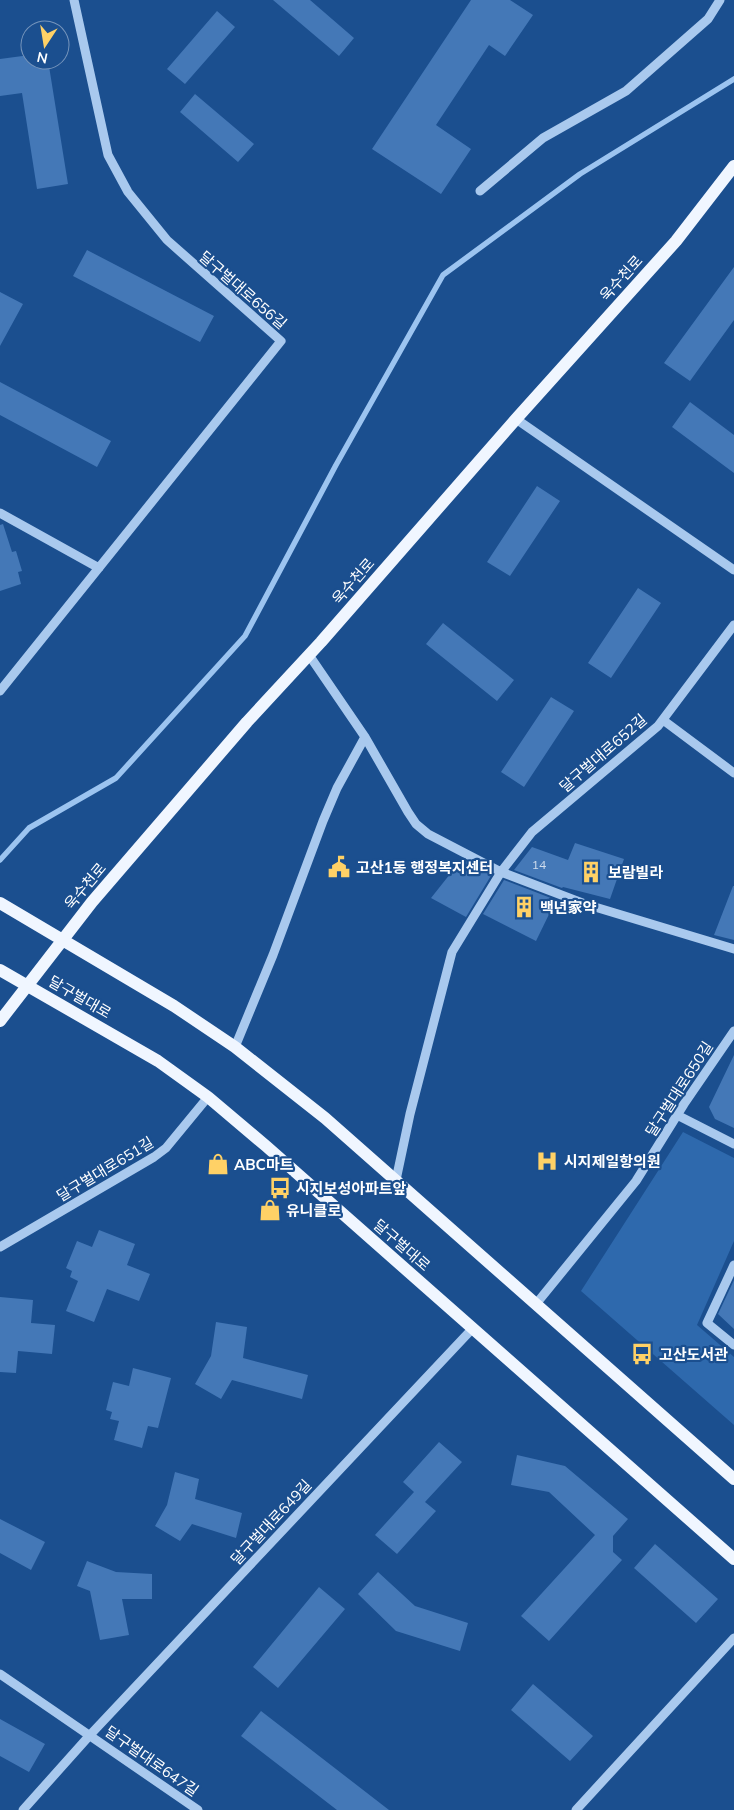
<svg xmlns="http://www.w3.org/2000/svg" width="734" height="1810" font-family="Mulish,'Noto Sans KR',sans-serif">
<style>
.green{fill:#2e69ad}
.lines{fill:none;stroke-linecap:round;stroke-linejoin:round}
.stream{stroke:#9cc4f0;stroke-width:5.5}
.building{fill:#4478b7}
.minor{stroke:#a9c9ee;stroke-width:9}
.major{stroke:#f0f6ff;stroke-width:12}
.labels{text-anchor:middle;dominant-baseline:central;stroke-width:4.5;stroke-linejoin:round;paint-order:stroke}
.number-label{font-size:12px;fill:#d0dded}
.street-label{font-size:15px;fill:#fff;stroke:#1b4f8f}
.poi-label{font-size:15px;font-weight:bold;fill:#fff;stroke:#1b4f8f;text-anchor:start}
</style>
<rect width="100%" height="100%" fill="#1b4f8f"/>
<path class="green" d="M683 1132 734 1158V1241L697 1325 734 1357V1425L581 1291Z"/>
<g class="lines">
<path class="stream" d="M0 860 29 828 116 778 245 636 336 465 443 275 580 174 734 79"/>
</g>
<path class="building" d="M273 0H310L354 38 339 56Z
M471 0H510L533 15 505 56 489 45 436 125 471 149 441 194 372 149Z
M217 11 235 27 185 84 167 69Z
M30 55V60H48L68 184 37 189 22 93 0 96V59Z
M195 94 254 144 238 162 180 112Z
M87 250 214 316 200 342 73 276Z
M734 267V320L690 381 664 363Z
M0 292 23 304 0 346Z
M0 382 111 441 97 467 0 415Z
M690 402 734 435V473L672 427Z
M537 486 560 501 510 576 487 562Z
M3 524 12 552 16 551 22 571 18 572 21 584 0 591V525Z
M638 588 661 603 611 678 588 663Z
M443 623 514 680 497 701 426 644Z
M551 697 574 711 524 787 501 772Z
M575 843 624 859 610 899 563 887 562 888 514 870 532 847 568 860Z
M462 859 492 874 466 917 431 898Z
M504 880 556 900 536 941 483 914Z
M733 886H734V940L714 935Z
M734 1055V1128L715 1119 709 1107Z
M99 1230 135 1244 127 1265 150 1274 139 1301 107 1289 94 1322 66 1311 78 1281 70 1277 72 1271 66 1268 77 1241 92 1247Z
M734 1280V1329L718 1314Z
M0 1297 33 1300 31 1323 55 1325 52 1354 18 1351 16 1373 0 1372Z
M216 1322 247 1327 243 1358 308 1375 302 1399 232 1380 221 1399 195 1384 211 1356Z
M133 1368 171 1378 158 1428 148 1426 142 1448 114 1440 119 1421 110 1419 112 1412 106 1410 113 1382 129 1386Z
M439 1442 462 1462 425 1502 436 1511 397 1554 375 1535 414 1492 403 1482Z
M517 1455 565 1466 628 1519 613 1536V1552L622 1560 549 1641 521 1616 595 1535 549 1492 511 1485Z
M175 1472 199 1479 195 1499 242 1513 236 1538 192 1524 180 1541 155 1526 167 1505Z
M0 1519 45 1542 31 1570 0 1553Z
M655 1544 718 1599 696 1623 634 1568Z
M87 1561 116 1572 152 1574V1599H122L129 1635 100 1640 90 1591 77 1586Z
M378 1572 415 1606 468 1623 460 1651 396 1631 358 1594Z
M319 1587 345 1609 278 1688 253 1667Z
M533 1684 593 1736 570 1761 511 1710Z
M261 1711 389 1810H337L241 1736Z
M0 1719 45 1744 29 1772 0 1756Z"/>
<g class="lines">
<path class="minor" d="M480 191 543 138 626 91 708 19 720 0
M516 419 734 570
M0 513 99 568
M309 655 365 737 408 812 416 824 428 834 501 872 585 904 734 949
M0 691 281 341 167 240 128 192 108 155 74 0
M663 720 734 773
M235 1047 273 955 323 821 337 788 365 737
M677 1115 734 1144
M396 1180 410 1114 452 952 501 872 532 832 658 726 734 625
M0 1247 154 1157 166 1148 208 1097
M734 1265 707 1323 734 1345
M536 1304 636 1181 684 1104 734 1031
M0 1674 198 1810
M23 1810 90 1735 473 1328
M576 1810 734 1638"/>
<path class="major" d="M0 903 174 1006 235 1047 325 1118 734 1479
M0 970 158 1061 208 1097 266 1146 734 1559
M0 1021 92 902 247 722 321 642 516 419 676 241 734 166"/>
</g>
<defs>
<g id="civic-bare" transform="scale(1.725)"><path d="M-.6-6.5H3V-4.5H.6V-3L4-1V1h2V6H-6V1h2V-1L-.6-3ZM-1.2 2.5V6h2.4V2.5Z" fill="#ffd166" stroke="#1b4f8f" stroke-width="2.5" paint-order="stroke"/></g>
<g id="building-bare" transform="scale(1.725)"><path d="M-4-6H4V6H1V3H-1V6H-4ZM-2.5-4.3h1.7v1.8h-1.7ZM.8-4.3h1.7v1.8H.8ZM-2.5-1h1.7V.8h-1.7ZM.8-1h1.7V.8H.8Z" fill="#ffd166" stroke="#1b4f8f" stroke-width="2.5" paint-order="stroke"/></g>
<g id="hospital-bare" transform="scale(1.725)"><path d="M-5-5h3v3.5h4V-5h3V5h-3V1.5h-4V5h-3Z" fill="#ffd166" stroke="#1b4f8f" stroke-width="2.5" paint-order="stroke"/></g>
<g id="shop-bare" transform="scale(1.725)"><path d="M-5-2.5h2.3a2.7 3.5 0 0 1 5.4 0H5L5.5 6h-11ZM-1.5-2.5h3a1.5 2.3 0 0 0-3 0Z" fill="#ffd166" stroke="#1b4f8f" stroke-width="2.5" paint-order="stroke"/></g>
<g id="bus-bare" transform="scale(1.725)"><path d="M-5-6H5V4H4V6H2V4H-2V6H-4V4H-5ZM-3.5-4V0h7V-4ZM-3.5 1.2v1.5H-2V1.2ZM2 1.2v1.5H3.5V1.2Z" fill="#ffd166" stroke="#1b4f8f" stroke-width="2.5" paint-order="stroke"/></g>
</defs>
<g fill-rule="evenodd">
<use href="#civic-bare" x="339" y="867"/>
<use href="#building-bare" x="591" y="872"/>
<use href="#building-bare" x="524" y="907"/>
<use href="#hospital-bare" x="547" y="1161"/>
<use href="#shop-bare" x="218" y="1164"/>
<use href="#bus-bare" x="280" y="1188"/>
<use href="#shop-bare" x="270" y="1210"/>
<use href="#bus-bare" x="642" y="1354"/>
</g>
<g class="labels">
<g class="number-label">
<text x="539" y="864">14</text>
</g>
<g class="street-label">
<text transform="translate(621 278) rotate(-48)">욱수천로</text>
<text transform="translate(243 290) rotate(41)">달구벌대로656길</text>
<text transform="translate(353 581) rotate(-49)">욱수천로</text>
<text transform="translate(603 753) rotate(-41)">달구벌대로652길</text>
<text transform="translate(85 886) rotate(-50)">욱수천로</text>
<text transform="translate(80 997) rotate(30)">달구벌대로</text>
<text transform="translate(679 1089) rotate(-57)">달구벌대로650길</text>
<text transform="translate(105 1169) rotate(-31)">달구벌대로651길</text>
<text transform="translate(402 1245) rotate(41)">달구벌대로</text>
<text transform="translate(271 1522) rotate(-47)">달구벌대로649길</text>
<text transform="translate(152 1761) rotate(35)">달구벌대로647길</text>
</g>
<g class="poi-label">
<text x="356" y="867">고산1동 행정복지센터</text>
<text x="608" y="872">보람빌라</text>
<text x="540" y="907">백년家약</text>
<text x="564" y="1161">시지제일항의원</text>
<text x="234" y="1164">ABC마트</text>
<text x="296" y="1188">시지보성아파트앞</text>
<text x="286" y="1210">유니클로</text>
<text x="659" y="1354">고산도서관</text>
</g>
</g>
<g transform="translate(45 45) rotate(192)"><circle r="24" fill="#1b4f8f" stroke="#7695bc"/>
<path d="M0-4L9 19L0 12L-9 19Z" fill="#ffd166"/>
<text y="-8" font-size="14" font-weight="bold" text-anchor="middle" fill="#ffffff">N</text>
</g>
</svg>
